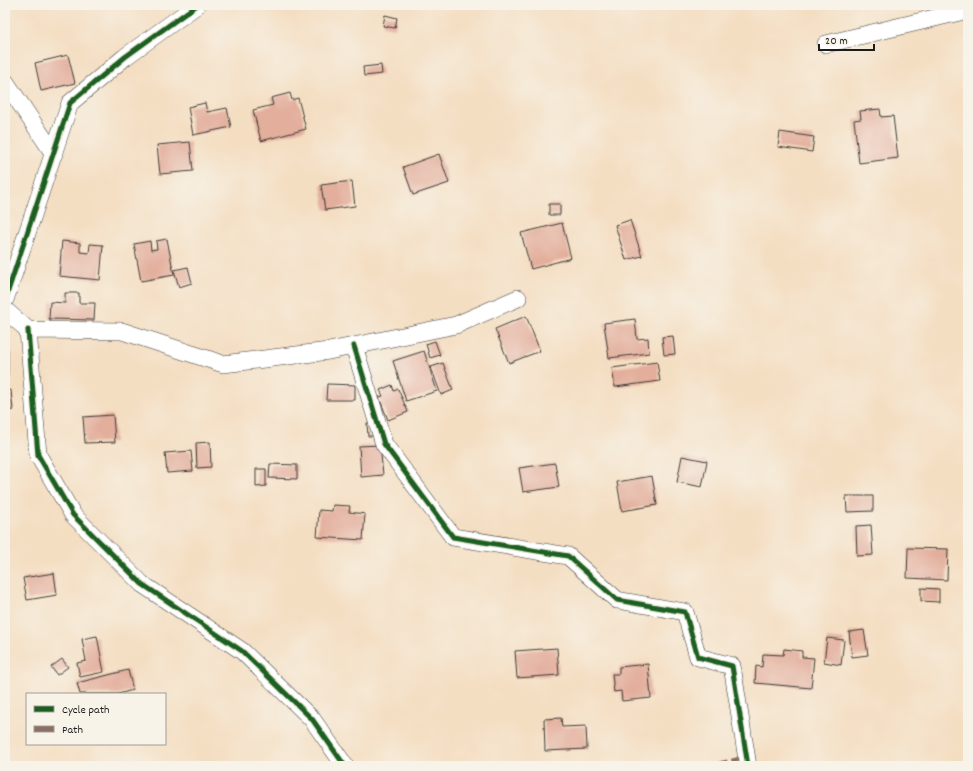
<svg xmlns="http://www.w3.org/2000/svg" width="973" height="771" font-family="Dekko,sans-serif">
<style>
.building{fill:#e3ae9c}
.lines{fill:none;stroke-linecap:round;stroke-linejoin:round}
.street-casing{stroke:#3c3935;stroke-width:18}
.street{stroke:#fff;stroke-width:17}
.quiet{stroke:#8d6e63;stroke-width:4;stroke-dasharray:8 4;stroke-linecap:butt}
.cycleway-casing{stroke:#f7f3e8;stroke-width:8}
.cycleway{stroke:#1b5e20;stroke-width:5}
</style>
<rect width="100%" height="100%" fill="#f7f3e8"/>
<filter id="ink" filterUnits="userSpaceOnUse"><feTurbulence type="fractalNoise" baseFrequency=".025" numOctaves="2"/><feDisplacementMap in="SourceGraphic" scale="8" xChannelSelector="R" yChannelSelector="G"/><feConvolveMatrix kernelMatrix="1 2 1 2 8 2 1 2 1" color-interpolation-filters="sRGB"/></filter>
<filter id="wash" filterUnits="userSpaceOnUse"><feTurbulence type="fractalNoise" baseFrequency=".012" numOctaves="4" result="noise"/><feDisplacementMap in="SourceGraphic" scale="16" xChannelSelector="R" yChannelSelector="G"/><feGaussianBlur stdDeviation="0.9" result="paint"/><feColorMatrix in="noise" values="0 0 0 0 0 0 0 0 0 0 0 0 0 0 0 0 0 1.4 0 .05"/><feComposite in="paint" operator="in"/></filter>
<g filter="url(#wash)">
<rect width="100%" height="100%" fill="#f4dec2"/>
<g id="blocks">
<path class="building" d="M385 15 397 18 395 28 383 26Z
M68 55 75 83 41 91 35 63Z
M381 65 382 74 364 76 363 67Z
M290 93 292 100 298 98 306 129 261 141 253 110 273 105 271 98Z
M205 103 207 112 227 108 231 127 193 135 188 107Z
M880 109 881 117 893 116 898 158 859 163 854 120 861 119 860 111Z
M780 132 814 137 812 152 778 147Z
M190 142 193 171 160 174 157 145Z
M439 154 449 183 413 195 403 167Z
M352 181 355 206 325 210 321 185Z
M549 204H560V215H549Z
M630 220 642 256 626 260 615 225Z
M562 223 571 258 531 269 521 233Z
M167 239 174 275 141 281 134 244 150 241 151 250 157 249 156 241Z
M62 241 80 243V252L89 253 90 244 103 245 100 280 59 276Z
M188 267 192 283 179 287 174 270Z
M65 293H79V303H95L94 320 49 319 50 302 65 303Z
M526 316 540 351 509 363 495 329Z
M635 319 637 339 648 338 649 353 609 358 604 323Z
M673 336 675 354 664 355 662 337Z
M435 341 440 355 430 358 426 344Z
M5 349H8V375H5Z
M424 351 437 391 406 401 393 361Z
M657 362 660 381 615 387 612 368Z
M443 363 453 390 441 395 431 367Z
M327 384 355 385V400H326Z
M392 385 394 391 398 389 408 412 388 420 379 397 383 396 380 390Z
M11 390 13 410 5 411V391Z
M113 415 115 442 85 443 83 417Z
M367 423H375L376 436H368Z
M210 442 211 467 197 468 196 443Z
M380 445 383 475 361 477 359 446Z
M191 451 193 471 167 473 165 453Z
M682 456 707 461 702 487 677 482Z
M555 463 559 487 523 492 519 468Z
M270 464 297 465V479L269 478Z
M256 469H266V486L256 487Z
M652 476 657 505 622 511 617 482Z
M846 496H873V511L847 512Z
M333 505 350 506 349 512 365 514 363 540 317 537 319 510 332 511Z
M871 525 873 555 857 556 856 526Z
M908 548 948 549 947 580 907 578Z
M54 573 57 595 27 600 23 578Z
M921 588 939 589V602L921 601Z
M864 630 868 655 852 657 849 632Z
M97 636 104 672 80 677 77 663 86 661 82 639Z
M827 638 844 640 841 665 824 662Z
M557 648 559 675 517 678 515 651Z
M784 649 802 651V657L814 658 811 688 755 683 756 666 762 667 763 654 783 655Z
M62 659 68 667 57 675 51 667Z
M648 664 651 698 622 701 621 691 614 692 612 674H619V667Z
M128 670 133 690 118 694H80L77 683Z
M561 718 562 727 586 726 587 749 545 751 544 719Z"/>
</g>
</g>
<g filter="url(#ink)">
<use href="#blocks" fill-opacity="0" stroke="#3c3935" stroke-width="1"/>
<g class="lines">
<g class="street-casing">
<path id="street" d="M826 44 968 10
M5 81 54 154
M5 300 70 103 125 57 197 5
M5 310 28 330 122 331 223 364 329 351 456 325 518 298
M28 330 38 455 73 515 142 584 242 651 312 719 345 766
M354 346 384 444 453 537 568 556 617 600 685 612 698 657 732 666 748 766"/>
</g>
<use href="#street" class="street"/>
<path class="quiet" d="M708 766 747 757"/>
<g class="cycleway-casing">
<path id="cycleway" d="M5 300 70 103 125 57 197 5
M28 330 38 455 73 515 142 584 242 651 312 719 345 766
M354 346 384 444 453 537 568 556 617 600 685 612 698 657 732 666 748 766"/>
</g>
<use href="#cycleway" class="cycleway"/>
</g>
</g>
<rect width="973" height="771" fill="none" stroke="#f7f3e8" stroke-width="20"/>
<rect x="26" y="693" width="140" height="52" fill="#f7f3e8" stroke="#9f9d96"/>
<rect x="34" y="706" width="20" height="6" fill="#1b5e20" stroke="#9f9d96"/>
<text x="62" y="713" font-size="12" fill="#1c1c1c">Cycle path</text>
<rect x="34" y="726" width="20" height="6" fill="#8d6e63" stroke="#9f9d96"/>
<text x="62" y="733" font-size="12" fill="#1c1c1c">Path</text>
<path d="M819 44v6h55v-6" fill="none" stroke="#1c1c1c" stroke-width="2"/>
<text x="825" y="44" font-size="12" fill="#1c1c1c" stroke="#f7f3e8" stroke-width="3" paint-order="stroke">20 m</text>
</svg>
